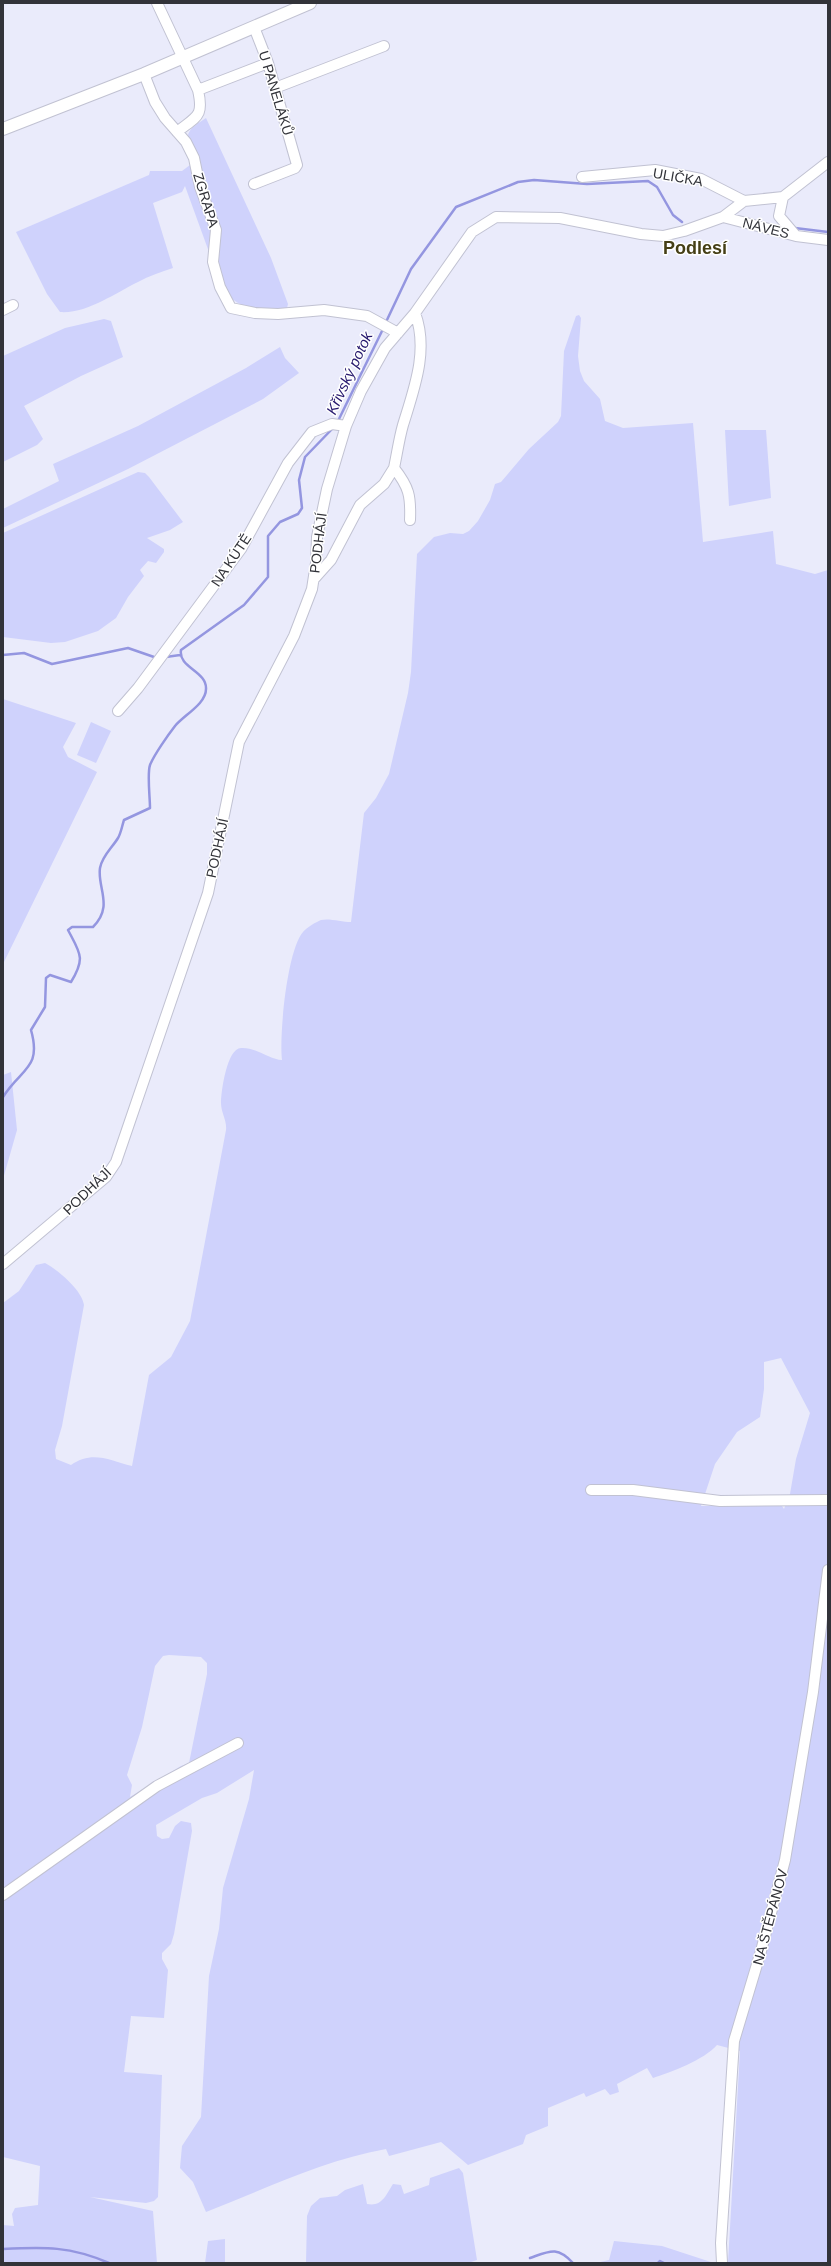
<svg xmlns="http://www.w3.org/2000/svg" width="831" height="2266" font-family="Arial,sans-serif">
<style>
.green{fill:#cfd2fc;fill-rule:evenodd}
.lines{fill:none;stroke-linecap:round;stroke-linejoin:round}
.stream{stroke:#9496e0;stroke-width:2.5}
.minor-casing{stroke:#c1c2d2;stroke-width:12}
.tertiary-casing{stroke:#c1c2d2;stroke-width:14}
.minor{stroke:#fff;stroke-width:10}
.tertiary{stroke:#fff;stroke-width:12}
.labels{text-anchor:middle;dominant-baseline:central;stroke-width:3;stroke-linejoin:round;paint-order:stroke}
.street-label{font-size:14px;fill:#323339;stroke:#fff}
.water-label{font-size:15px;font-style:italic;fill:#27196e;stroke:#fff}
.district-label{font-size:18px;font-weight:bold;fill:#453f16;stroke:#fff}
</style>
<rect width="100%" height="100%" fill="#eaebfb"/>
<path class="green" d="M206 118 271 258 288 304 287 308C259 311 237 312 221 285L185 186 182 192 153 203 173 268C161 272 149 276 138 282 115 293 87 314 60 312L47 294 16 232 149 175 150 171H182L198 159C186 135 181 134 206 118Z
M579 315 581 318 578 356 580 371 584 381 600 399 605 421 623 428 693 423 703 542 773 531 776 564 815 574 828 570V2263H728L740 2051 717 2045C704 2060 671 2072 653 2078L647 2068 617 2084 619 2092 610 2095 605 2089 586 2097 584 2093 548 2108V2126L526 2135 523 2144 468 2165 441 2142 389 2156 386 2149C324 2160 265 2189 206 2212L193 2182 180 2168 182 2146 201 2117 209 1976 219 1929 223 1888 249 1799 254 1770 217 1793 202 1798 156 1825 157 1836 162 1839 169 1838 175 1826 181 1821 191 1823 192 1831 174 1934 171 1944 162 1953V1959L168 1970 164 2018 131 2016 124 2072 162 2075 158 2197 154 2201 146 2203 90 2197 153 2211 157 2263H3V2225L14 2226 12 2214 15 2208 38 2205 40 2166 3 2157V1303L19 1291 36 1265 45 1263C58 1270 82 1290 84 1305L62 1426 55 1450 56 1459 71 1465C92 1450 109 1460 132 1466L149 1375 171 1357 190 1321 226 1130C227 1120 221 1113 221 1103 221 1092 227 1048 241 1048 256 1047 270 1060 282 1060 279 1036 287 950 303 932 306 928 316 922 321 920 329 918 342 922 351 922L364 813 376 798 389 774 408 693 411 672 417 554 434 537 450 533 463 534 469 531 478 521 490 500 495 484 501 482 529 449 558 422 561 416 564 351 576 316ZM781 1358 810 1413 796 1459 790 1494 784 1509 782 1506H701L715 1464 737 1432 760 1417 764 1389V1362ZM169 1655 201 1657 207 1663V1674L189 1763 181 1766 130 1797 132 1785 127 1775 142 1727 155 1666 163 1656Z
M104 319 111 321 123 357 81 376 24 406 43 439 37 445 3 462V356L65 328Z
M280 347 285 358 299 373 263 399 128 469 3 528V509L59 481 53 464 138 426 246 368Z
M725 430H766L771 498 729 506Z
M138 472 145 473 149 477 183 522 170 530 147 538 164 549V552L156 563 148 561 140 570 144 576 128 597 116 618 98 631 65 642 51 643 3 637V533Z
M3 699 76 723 63 747 68 757 97 772 3 964Z
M91 722 111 731 96 763 77 755Z
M11 1072 17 1130 3 1179V1075Z
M459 2168 463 2173 477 2260 468 2263H306L307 2216 311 2206 320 2198 337 2196 345 2190 363 2184 367 2204C382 2207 386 2195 393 2184L401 2185 404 2194 429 2185 430 2178Z
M225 2239V2263H205L208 2241Z
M614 2241 662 2246 714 2263H596L609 2260Z"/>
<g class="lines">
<path class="stream" d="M795 228 828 232
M386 322 411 269 456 207 518 182 534 180 587 184 648 181 657 187 673 215 682 222
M338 421 383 329
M3 655 24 653 52 664 128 648 154 657
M166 657 180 655
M3 1097C21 1068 42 1069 31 1030L45 1007 46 978 50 975 71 982C86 958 80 953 68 930L72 927H93C114 906 97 888 100 868 102 856 112 848 118 838 121 833 122 826 124 820L150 808C150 797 147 774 150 765 154 755 168 735 175 726 184 715 206 704 206 689 207 671 178 668 181 650L244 605 268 577V536L280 522 298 514 302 508 299 480 305 457 334 427
M3 2249C45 2247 70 2246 109 2263
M530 2258C550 2251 557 2246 573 2263
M658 2263 660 2261 664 2263"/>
<g class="minor-casing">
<path id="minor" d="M157 3 198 90C204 117 197 116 177 132
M144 74 155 102 165 118 186 142 194 158 200 187 216 230 213 262 220 287 231 308 255 313 278 314 324 310 367 316 398 333
M275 88 384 46
M198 90 268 63
M582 177 655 170 701 179 744 201
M254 184 295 168 297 165 268 63 254 27
M783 197 828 162
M783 197 779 216 796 236
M723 217 796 236 828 240
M3 310 13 305
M410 520C411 496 409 487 394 468 397 454 399 439 403 425 414 389 429 350 415 313
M314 579 331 560 360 505 384 484 394 468
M118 711 138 688 241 549 288 463 312 432 332 424 346 426
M3 1264 106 1177 116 1162 208 893 239 742 294 636 312 589 316 563 317 537 327 489 346 426 361 391 385 348 415 313 472 232 496 217 560 218 641 234 663 236 684 231 723 217 744 201 783 197
M591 1490H633L720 1501 828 1500
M3 1895 157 1786 238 1743
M722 2263 721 2243 734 2041 761 1951 785 1860 813 1692 828 1570"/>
</g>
<g class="tertiary-casing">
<path id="tertiary" d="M3 129 144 74 310 3"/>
</g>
<use href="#minor" class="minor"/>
<use href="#tertiary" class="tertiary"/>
</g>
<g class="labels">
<g class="street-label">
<text transform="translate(276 93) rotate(73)">U PANELÁKŮ</text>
<text transform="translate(678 177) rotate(10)">ULIČKA</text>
<text transform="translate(206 200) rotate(73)">ZGRAPA</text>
<text transform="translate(766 228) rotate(14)">NÁVES</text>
<text transform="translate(318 543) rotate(-83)">PODHÁJÍ</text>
<text transform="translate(231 560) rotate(-56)">NA KÚTĚ</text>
<text transform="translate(217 848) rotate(-78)">PODHÁJÍ</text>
<text transform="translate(87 1191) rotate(-44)">PODHÁJÍ</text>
<text transform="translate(770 1917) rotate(-75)">NA ŠTĚPÁNOV</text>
</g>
<g class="water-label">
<text transform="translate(349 373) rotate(-65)">Křivský potok</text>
</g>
<g class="district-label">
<text x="695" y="248">Podlesí</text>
</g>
</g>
<rect width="831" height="2266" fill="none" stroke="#323339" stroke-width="8"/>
</svg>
